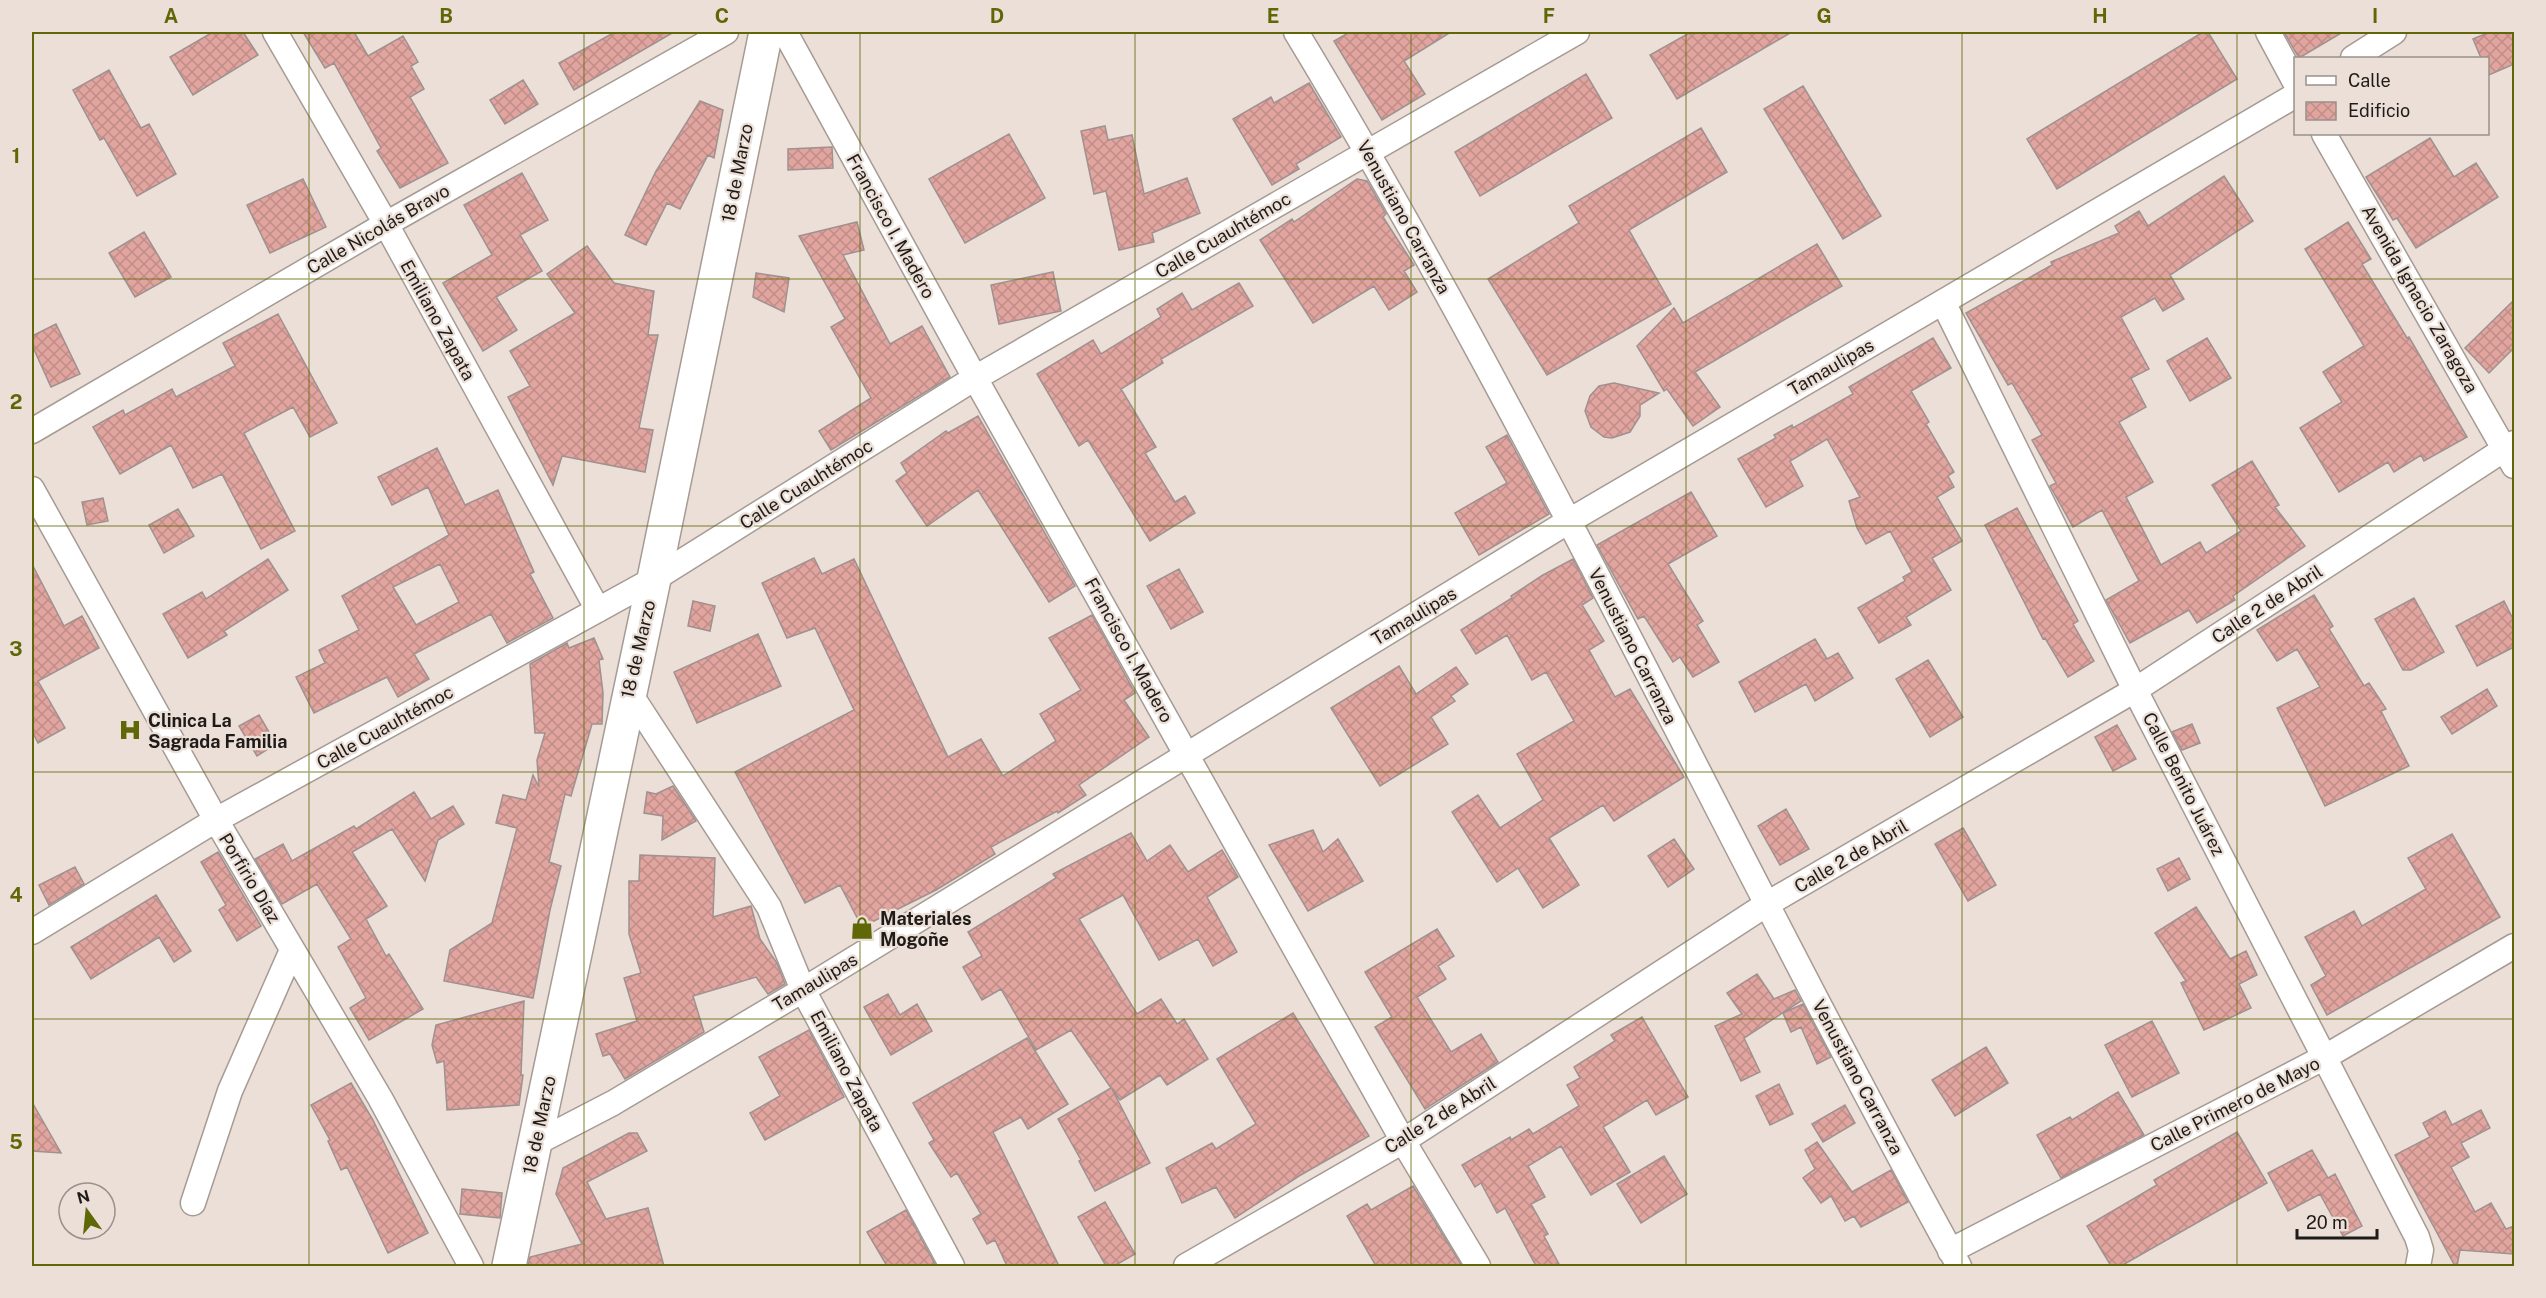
<svg xmlns="http://www.w3.org/2000/svg" width="2546" height="1298" font-family="'Public Sans',sans-serif">
<style>
.building{fill:url(#building-cross-hatch);stroke:#9f9190;stroke-width:1.5;fill-rule:evenodd}
.lines{fill:none;stroke-linecap:round;stroke-linejoin:round}
.street-casing{stroke:#a69b94;stroke-width:27}
.secondary-casing{stroke:#a69b94;stroke-width:36}
.street{stroke:#fff;stroke-width:24}
.secondary{stroke:#fff;stroke-width:33}
.grid{fill:none;stroke:#5f6707;stroke-width:1.5;stroke-opacity:0.55}
.labels{text-anchor:middle;dominant-baseline:central;stroke-width:4.5;stroke-linejoin:round;paint-order:stroke}
.street-label{font-size:18px;fill:#1f1b18;stroke:#ebdfd7}
.poi-label{font-size:18px;font-weight:bold;fill:#1f1b18;stroke:#ebdfd7;text-anchor:start}
.neatline{fill:none;stroke:#5f6707;stroke-width:2}
.grid-label{font-size:20px;text-anchor:middle;font-weight:bold;fill:#5f6707}
</style>
<defs>
<pattern id="building-cross-hatch" width="8" height="8" patternUnits="userSpaceOnUse" patternTransform="scale(1.5)"><rect width="8" height="8" fill="#e2a49f"/><path d="M0 0l8 8M0 8l8-8" fill="none" stroke="#c18d88"/></pattern>
</defs>
<rect width="100%" height="100%" fill="#ebdfd7"/>
<path class="building" d="M213 32H243L258 55 193 95 170 57Z
M303 32H354L368 56 403 36 418 62 411 66 424 89 410 97 448 163 400 188 377 151 381 148 334 63 325 68Z
M615 32H674L574 90 559 63Z
M1350 32H1451L1404 61 1425 94 1382 120 1334 41Z
M1691 32H1792L1677 99 1650 55Z
M2203 32H2208L2237 79 2057 189 2027 139Z
M2284 32H2343L2299 58Z
M2490 32H2514V64L2489 75 2487 58H2481L2473 39Z
M109 70 141 128 149 124 176 174 137 196 104 138 100 140 73 90Z
M1586 74 1612 118 1480 196 1455 152Z
M523 80 538 104 505 124 490 100Z
M1309 83 1341 137 1296 164 1299 169 1272 185 1233 119 1271 97 1274 103Z
M1803 86 1881 216 1843 239 1764 109Z
M700 101 723 110 714 158 708 155 680 209 667 203 646 245 625 235 656 171Z
M1105 126 1108 140 1132 135 1144 194 1187 178 1200 213 1152 233 1154 242 1119 250 1106 191 1094 194 1081 131Z
M1701 128 1727 172 1629 230 1671 304 1547 375 1488 279 1579 223 1569 206Z
M1009 134 1045 198 965 243 929 179Z
M2430 138 2454 177 2476 163 2498 197 2416 248 2397 218 2393 220 2366 177Z
M832 147 833 168 788 170V149Z
M522 173 548 220 520 235 542 271 496 297 517 330 483 351 443 283 492 255 464 205Z
M2224 176 2253 221 2170 275 2184 299 2163 311 2155 298 2121 317 2149 369 2131 378 2146 407 2119 422 2153 482 2126 497 2161 565 2200 542 2206 553 2241 531 2212 485 2252 461 2279 505 2275 507 2305 546 2233 596 2235 600 2197 623 2189 610 2130 643 2106 600 2139 581 2102 510 2073 527 2050 486 2056 483 2032 440 2042 435 2012 383 2008 385 1966 313 2052 265 2051 262 2119 233 2115 226 2139 211 2148 226Z
M303 179 326 227 270 253 247 205Z
M1357 179 1367 181 1386 214 1383 217 1414 265 1404 271 1417 292 1389 310 1374 286 1313 323 1260 240 1292 219 1294 222Z
M857 222 864 250 843 255 890 344 922 326 950 377 831 450 819 431 871 398 831 327 845 319 799 236Z
M2348 222 2371 259 2362 264 2407 338 2409 337 2467 437 2424 461 2421 455 2394 472 2388 462 2339 492 2300 428 2342 402 2323 372 2364 346 2305 249Z
M144 232 171 277 135 297 109 253Z
M1817 244 1842 286 1695 372 1720 407 1693 426 1667 389 1664 391 1637 346 1674 308 1683 323Z
M587 246 614 283 654 291 648 335H658L639 428 653 430 645 472 562 456 553 485 508 397 530 386 510 351 575 313 547 274Z
M1053 272 1061 311 999 324 991 285Z
M756 273 789 278 784 312 753 297Z
M1239 283 1253 306 1161 359 1163 363 1121 389 1156 447 1145 453 1175 502 1185 496 1195 513 1150 541 1088 440 1079 446 1037 374 1093 340 1101 354 1161 317 1157 309 1182 293 1192 310Z
M2514 300V348L2489 373 2465 348Z
M278 314 337 423 310 437 293 407 244 433 295 531 261 549 222 474 193 488 171 445 120 474 93 427 123 410 125 415 172 389 176 397 235 366 223 343Z
M56 324 80 374 51 387 32 345V336Z
M1933 338 1951 368 1911 391 1929 422 1926 424 1954 472 1948 476 1954 487 1937 497 1962 541 1932 558 1951 590 1906 617 1911 625 1879 643 1858 608 1905 581 1903 577 1912 572 1890 531 1866 544 1857 528 1849 501 1860 497 1827 439 1790 461 1803 486 1766 507 1738 459 1776 438 1774 435 1792 425 1793 428 1853 394 1849 387Z
M2207 338 2231 378 2190 401 2167 361Z
M1614 383 1659 393 1640 405V416L1630 432 1612 438 1604 437 1591 427 1585 411 1590 396 1599 386Z
M978 416 1075 586 1049 602 978 490 927 526 896 481 907 473 901 463 946 431 948 433Z
M1507 435 1549 514 1479 555 1455 513 1507 483 1486 447Z
M437 448 465 505 498 490 534 572 530 574 553 618 507 643 491 614 414 654 429 679 398 697 387 677 314 713 296 677 325 663 319 650 359 630 342 596 449 535 428 487 392 505 378 477ZM440 564 459 602 416 625 393 587Z
M1691 492 1717 536 1668 564 1703 621 1697 625 1719 662 1693 677 1680 657 1673 662 1644 616 1638 619 1597 545Z
M103 498 108 521 87 525 82 502Z
M2017 508 2078 621 2073 624 2094 661 2068 677 2045 638 2043 639 1985 525Z
M178 509 194 536 164 553 149 525Z
M814 558 822 574 854 559 948 757 981 739 1003 776 1056 741 1040 714 1081 690 1049 638 1092 615 1135 693 1124 700 1149 737 1079 785 1086 795 1058 813 1057 811 991 847 995 854 936 890 862 927 840 885 805 903 735 772 854 710 815 628 787 638 762 583Z
M268 559 288 590 224 631 227 635 188 658 163 614 202 592 206 599Z
M1573 559 1593 598 1582 605 1604 641 1589 650 1615 697 1630 689 1684 777 1614 821 1603 805 1549 838 1579 885 1543 908 1518 868 1497 882 1452 812 1478 795 1500 828 1543 800 1517 754 1574 721 1546 672 1532 680 1507 635 1476 654 1461 630 1512 598 1511 596 1543 575Z
M32 564 64 626 82 616 99 648 38 681 65 728 38 743 32 731Z
M1179 569 1203 612 1171 629 1147 586Z
M2314 595 2333 626 2329 629 2364 686 2369 683 2386 709 2381 711 2409 766 2325 806 2277 708 2320 687 2297 649 2277 661 2257 630Z
M2414 598 2444 652 2411 670H2403L2375 619Z
M693 601 715 606 710 631 688 626Z
M2504 601 2514 621V647L2477 666 2456 626Z
M758 634 781 686 697 723 674 672Z
M594 638 603 659 599 660 603 693 602 724H592L571 796 565 794 549 862 561 866 550 910 533 998 444 981 450 950 492 923 517 828 496 823 503 795 526 800 533 775 539 787 537 760 545 733H535L530 664 567 643 569 648Z
M1815 639 1827 659 1838 653 1853 678 1815 701 1806 684 1755 712 1739 682Z
M1928 660 1963 717 1930 737 1896 679Z
M1399 666 1416 694 1456 667 1468 684 1451 696 1455 701 1431 717 1448 744 1380 786 1331 708Z
M2487 689 2497 706 2452 734 2441 717Z
M259 715 276 744 257 756 239 726Z
M2192 724 2200 743 2182 750 2172 732Z
M2117 725 2136 759 2113 771 2095 737Z
M673 786 696 821 662 840 663 816 644 813 647 792 656 794Z
M414 792 431 819 453 806 464 824 438 840 425 881 392 829 352 852 387 906 366 919 386 956 389 954 423 1009 369 1040 350 1008 366 998 338 947 351 939 317 884 282 904 255 859 283 844 292 861 354 826 356 829Z
M1786 809 1809 849 1780 865 1758 826Z
M1963 828 1996 885 1968 901 1935 844Z
M1313 830 1323 852 1338 839 1363 881 1308 911 1269 845Z
M1131 833 1147 861 1170 845 1188 872 1222 850 1238 877 1207 897 1237 952 1213 966 1198 939 1159 960 1123 895 1079 919 1137 1014 1161 999 1177 1024 1184 1019 1208 1059 1167 1085 1160 1075 1120 1100 1112 1089 1150 1163 1095 1191 1079 1161 1081 1160 1058 1119 1111 1088 1071 1030 1036 1050 1001 989 982 1000 963 967 982 956 968 932 1056 878 1053 874Z
M2452 834 2500 917 2327 1015 2311 985 2326 976 2305 937 2354 911 2362 926 2426 889 2408 858Z
M1674 839 1694 869 1668 887 1648 856Z
M218 852 261 926 237 941 219 910 226 905 201 862Z
M640 855 715 858 713 917 751 906 760 939 777 963 785 984 768 994 756 977 693 996 704 1032 625 1079 610 1054 603 1056 596 1034 637 1021 624 978 641 973 629 934V881H639Z
M2179 858 2190 879 2168 891 2157 869Z
M75 867 84 884 49 905 39 885Z
M156 895 191 951 174 962 159 937 91 979 71 947Z
M2196 907 2230 959 2246 951 2257 975 2239 984 2251 1008 2204 1030 2181 983 2186 981 2155 933Z
M1437 929 1454 956 1438 966 1446 979 1417 997 1451 1052 1481 1034 1498 1062 1425 1109 1375 1027 1392 1017 1365 972Z
M1757 974 1774 999 1795 990 1801 1001 1744 1038 1760 1072 1741 1081 1715 1026 1742 1014 1727 993Z
M888 994 900 1015 917 1004 932 1031 891 1055 864 1007Z
M524 1001 521 1075H523L519 1105 447 1110 444 1061 437 1063 432 1045 436 1025Z
M1803 1004 1831 1057 1817 1064 1801 1027 1791 1032 1783 1013Z
M1293 1013 1369 1136 1299 1176 1235 1218 1216 1187 1182 1203 1166 1168 1212 1143 1216 1149 1256 1124 1217 1059Z
M1642 1017 1688 1097 1656 1115 1647 1100 1603 1127 1630 1172 1591 1195 1561 1146 1528 1166 1545 1197 1531 1204 1548 1234 1544 1236 1560 1266H1536L1505 1208 1497 1213 1481 1183 1475 1187 1462 1165 1510 1137 1511 1140 1529 1129 1533 1134 1579 1106 1567 1085 1580 1078 1574 1067 1615 1041 1611 1035Z
M2152 1021 2179 1073 2132 1097 2105 1045Z
M809 1030 844 1097 765 1140 750 1113 780 1096 759 1057Z
M1027 1038 1068 1104 1028 1129 1021 1117 993 1132 1059 1266H1007L995 1240 987 1244 973 1219 981 1214 957 1173 951 1177 929 1143 934 1140 913 1103Z
M1986 1047 2008 1083 1955 1116 1932 1080Z
M351 1083 373 1120 428 1233 388 1253 347 1167 341 1170 328 1141 330 1140 311 1105Z
M1779 1084 1793 1114 1770 1125 1756 1096Z
M2118 1092 2144 1135 2061 1178 2037 1135 2070 1117 2072 1120Z
M32 1102 61 1153 32 1151Z
M1845 1105 1855 1123 1823 1142 1812 1124Z
M2481 1110 2490 1128 2461 1143 2469 1157 2451 1167 2475 1212 2491 1203 2506 1229 2514 1226V1254L2460 1250 2457 1266H2455L2395 1155 2430 1137 2423 1123 2445 1111 2452 1125Z
M2237 1132 2267 1183 2121 1266H2111L2087 1226 2157 1185 2154 1180Z
M629 1133H637L647 1151 587 1182 606 1219 648 1208 664 1266H528L530 1257 582 1244 556 1194 563 1168Z
M1817 1142 1852 1192 1891 1170 1908 1202 1861 1227 1854 1216 1845 1221 1831 1196 1821 1203 1803 1178 1815 1169 1805 1150Z
M2312 1150 2328 1178 2335 1174 2362 1226 2343 1236 2320 1194 2288 1211 2268 1173Z
M1664 1156 1687 1194 1641 1223 1617 1184Z
M1413 1186 1462 1266H1376L1347 1216 1367 1204 1371 1210Z
M462 1189 502 1193 500 1218 460 1214Z
M1105 1202 1135 1254 1114 1266H1106L1078 1217Z
M906 1210 936 1266H887L867 1232Z"/>
<g class="lines">
<g class="street-casing">
<path id="street" d="M275 32 386 224 598 610
M785 32 975 378 1403 1141 1478 1266
M1296 32C1538 431 1733 857 1959 1266
M2268 32 2296 84
M2353 58 2394 32
M2324 134 2514 466
M1943 302 2135 690 2417 1237 2421 1250 2418 1266
M32 431 386 224 726 32
M32 489 216 820 380 1098 471 1266
M629 692 769 907 803 990 952 1266
M32 932 216 820 654 579 975 378 1577 32
M536 1143 613 1103 803 990 1569 521 2296 95
M193 1203 230 1091 292 950
M1950 1251 2325 1057 2514 946
M1186 1266 1403 1141 1767 904 2135 690 2514 443"/>
</g>
<g class="secondary-casing">
<path id="secondary" d="M509 1266 654 579 766 32"/>
</g>
<use href="#street" class="street"/>
<use href="#secondary" class="secondary"/>
</g>
<path class="grid" d="M309 32V1266M584 32V1266M860 32V1266M1135 32V1266M1411 32V1266M1686 32V1266M1962 32V1266M2237 32V1266M32 279H2514M32 526H2514M32 772H2514M32 1019H2514"/>
<defs>
<g id="hospital-bare" transform="scale(1.8)"><path d="M-5-5h3v3.5h4V-5h3V5h-3V1.5h-4V5h-3Z" fill="#5f6707" stroke="#ebdfd7" stroke-width="2.5" paint-order="stroke"/></g>
<g id="shop-bare" transform="scale(1.8)"><path d="M-5-2.5h2.3a2.7 3.5 0 0 1 5.4 0H5L5.5 6h-11ZM-1.5-2.5h3a1.5 2.3 0 0 0-3 0Z" fill="#5f6707" stroke="#ebdfd7" stroke-width="2.5" paint-order="stroke"/></g>
</defs>
<g fill-rule="evenodd">
<use href="#hospital-bare" x="130" y="730"/>
<use href="#shop-bare" x="862" y="928"/>
</g>
<g class="labels">
<g class="street-label">
<text transform="translate(737 173) rotate(-79)">18 de Marzo</text>
<text transform="translate(1404 217) rotate(61)">Venustiano Carranza</text>
<text transform="translate(891 226) rotate(61)">Francisco I. Madero</text>
<text transform="translate(378 229) rotate(-30)">Calle Nicolás Bravo</text>
<text transform="translate(1223 235) rotate(-30)">Calle Cuauhtémoc</text>
<text transform="translate(2420 299) rotate(60)">Avenida Ignacio Zaragoza</text>
<text transform="translate(438 320) rotate(61)">Emiliano Zapata</text>
<text transform="translate(1831 367) rotate(-30)">Tamaulipas</text>
<text transform="translate(806 484) rotate(-32)">Calle Cuauhtémoc</text>
<text transform="translate(2267 604) rotate(-33)">Calle 2 de Abril</text>
<text transform="translate(1414 616) rotate(-31)">Tamaulipas</text>
<text transform="translate(1633 646) rotate(63)">Venustiano Carranza</text>
<text transform="translate(638 649) rotate(-77)">18 de Marzo</text>
<text transform="translate(1129 650) rotate(61)">Francisco I. Madero</text>
<text transform="translate(385 727) rotate(-29)">Calle Cuauhtémoc</text>
<text transform="translate(2184 784) rotate(63)">Calle Benito Juárez</text>
<text transform="translate(1851 856) rotate(-30)">Calle 2 de Abril</text>
<text transform="translate(250 878) rotate(59)">Porfirio Díaz</text>
<text transform="translate(815 982) rotate(-31)">Tamaulipas</text>
<text transform="translate(847 1071) rotate(62)">Emiliano Zapata</text>
<text transform="translate(1858 1077) rotate(62)">Venustiano Carranza</text>
<text transform="translate(2235 1104) rotate(-27)">Calle Primero de Mayo</text>
<text transform="translate(1440 1115) rotate(-32)">Calle 2 de Abril</text>
<text transform="translate(539 1125) rotate(-78)">18 de Marzo</text>
</g>
<g class="poi-label">
<text x="148" y="720">Clinica La<tspan x="148" dy="21">Sagrada Familia</tspan></text>
<text x="880" y="918">Materiales<tspan x="880" dy="21">Mogoñe</tspan></text>
</g>
</g>
<rect width="2546" height="1298" fill="none" stroke="#ebdfd7" stroke-width="66"/>
<rect x="2294" y="57" width="195" height="78" fill="#ebdfd7" stroke="#99918b" stroke-width="1.5"/>
<rect x="2306" y="76" width="30" height="9" fill="#ffffff" stroke="#99918b" stroke-width="1.5"/>
<text x="2348" y="87" font-size="18" fill="#1f1b18">Calle</text>
<rect x="2306" y="102" width="30" height="18" fill="url(#building-cross-hatch)" stroke="#99918b" stroke-width="1.5"/>
<text x="2348" y="117" font-size="18" fill="#1f1b18">Edificio</text>
<g transform="translate(87 1211) rotate(345)"><circle r="28" fill="#ebdfd7" stroke="#99918b" stroke-width="1.5"/>
<path d="M0-4.5L10 22L0 15L-10 22Z" fill="#5f6707"/>
<text y="-9" font-size="16" font-weight="bold" text-anchor="middle" fill="#1f1b18">N</text>
</g>
<path d="M2297 1229v9h80v-9" fill="none" stroke="#1f1b18" stroke-width="3"/>
<text x="2306" y="1229" font-size="18" fill="#1f1b18" stroke="#ebdfd7" stroke-width="4.5" paint-order="stroke">20 m</text>
<rect x="33" y="33" width="2480" height="1232" class="neatline"/>
<g class="grid-label">
<text x="171" y="23">A</text>
<text x="446" y="23">B</text>
<text x="722" y="23">C</text>
<text x="997" y="23">D</text>
<text x="1273" y="23">E</text>
<text x="1549" y="23">F</text>
<text x="1824" y="23">G</text>
<text x="2100" y="23">H</text>
<text x="2375" y="23">I</text>
<text x="16" y="163">1</text>
<text x="16" y="409">2</text>
<text x="16" y="656">3</text>
<text x="16" y="902">4</text>
<text x="16" y="1149">5</text>
</g>
</svg>
